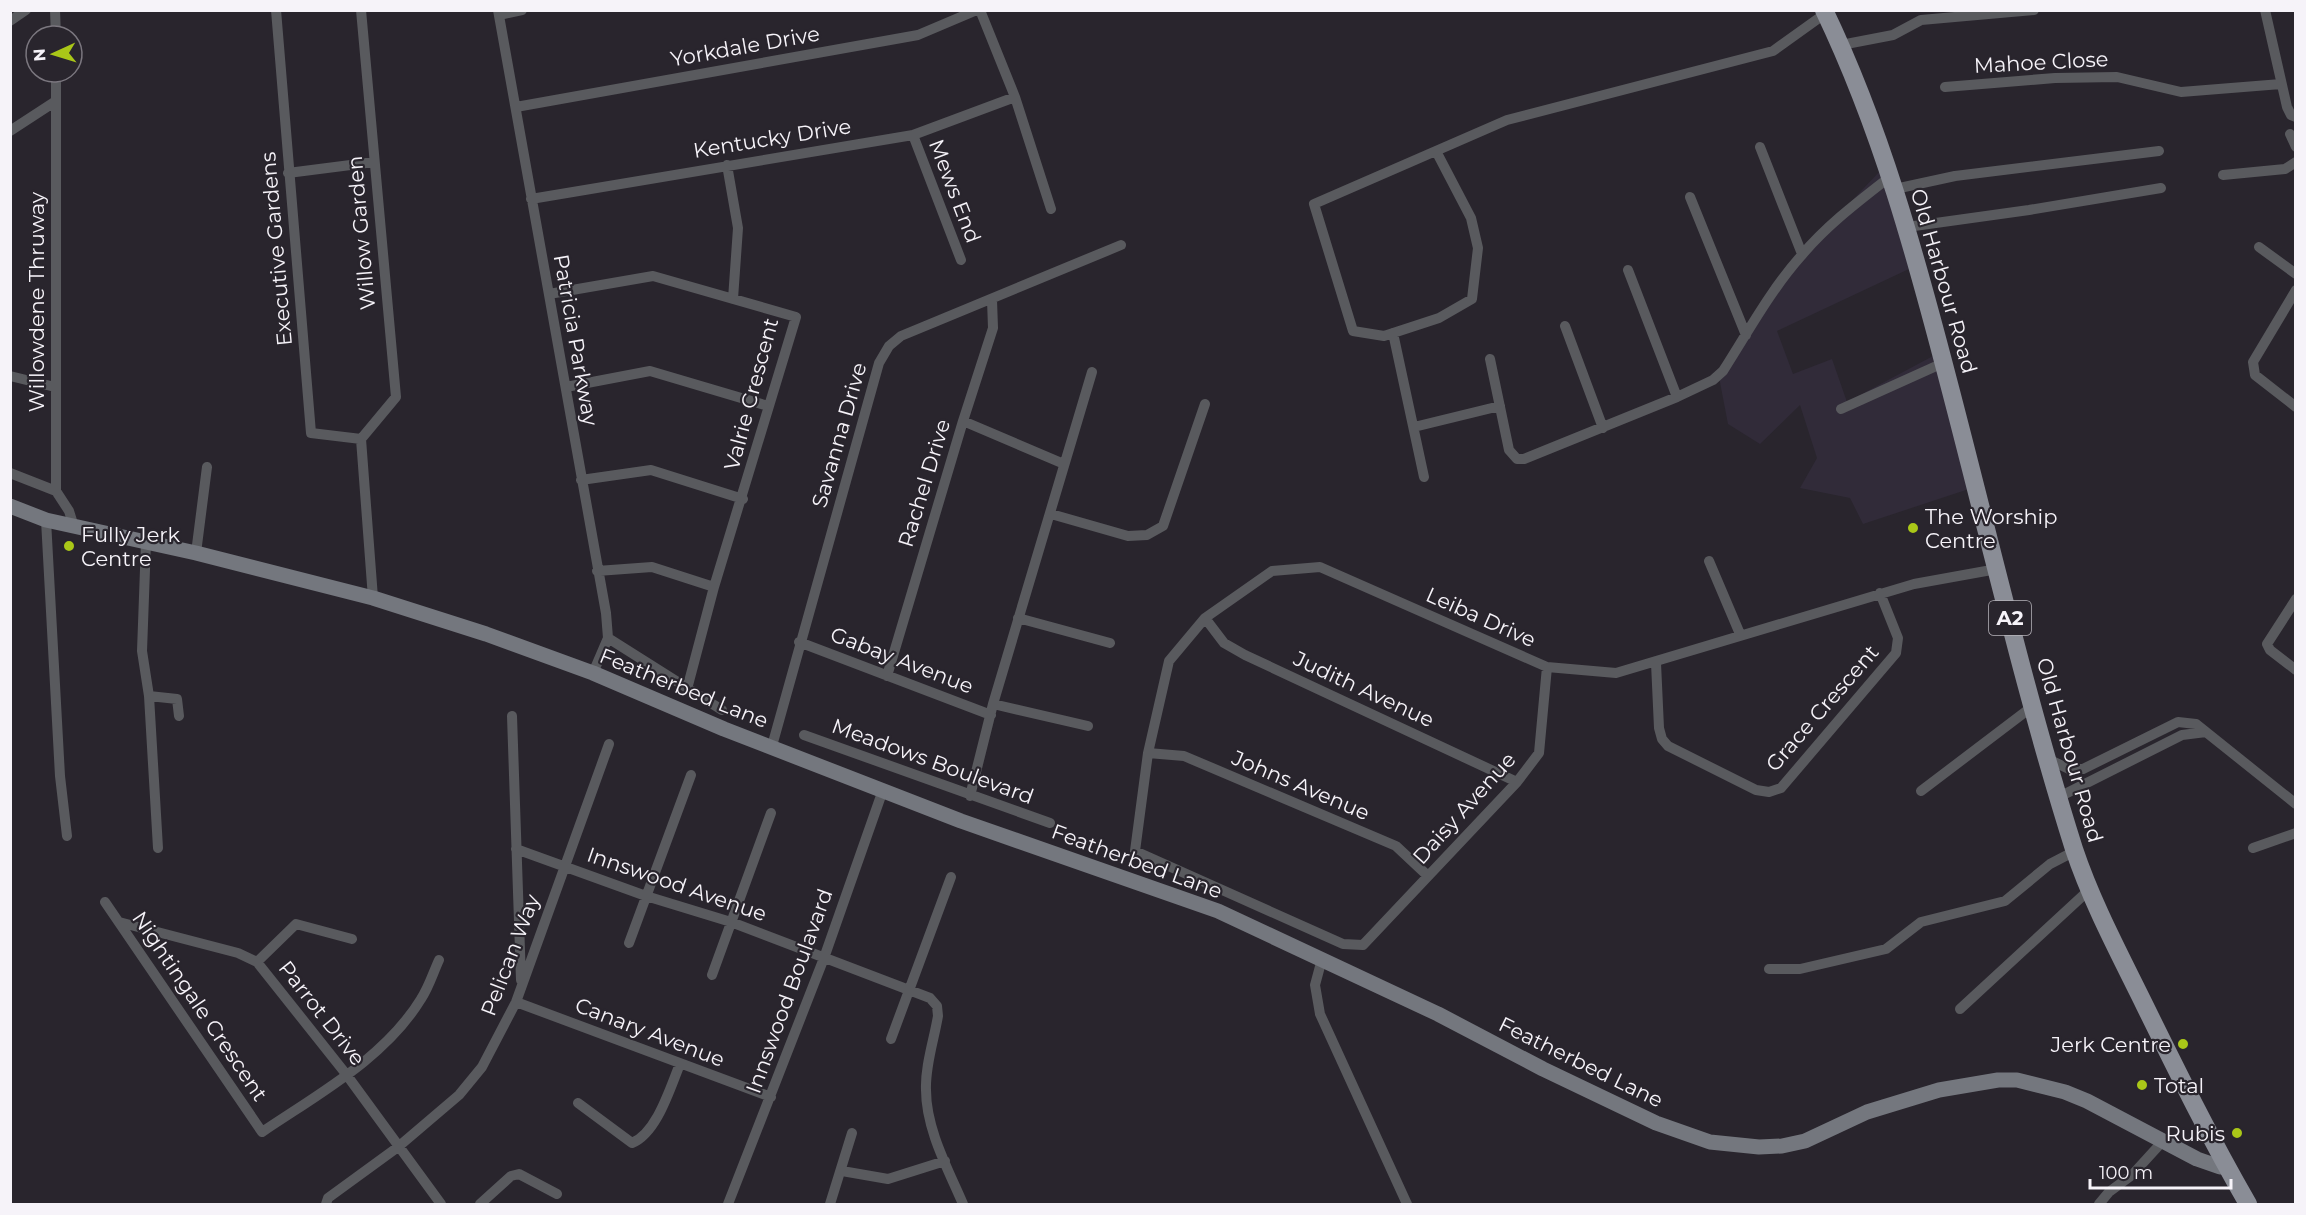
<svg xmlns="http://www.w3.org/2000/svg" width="2306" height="1215" font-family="Montserrat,sans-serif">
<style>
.built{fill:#312b39}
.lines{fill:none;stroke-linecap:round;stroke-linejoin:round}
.minor{stroke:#595a5e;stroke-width:10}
.secondary{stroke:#74777e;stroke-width:15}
.primary{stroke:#8a8d96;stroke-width:18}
.poi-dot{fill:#aac718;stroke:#29252d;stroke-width:2}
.labels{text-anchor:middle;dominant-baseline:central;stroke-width:4.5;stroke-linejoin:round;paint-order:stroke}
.shield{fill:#29252d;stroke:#b8b5bc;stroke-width:1.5}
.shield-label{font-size:20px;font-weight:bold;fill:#f6f3f9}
.street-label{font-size:21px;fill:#f6f3f9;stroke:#29252d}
.poi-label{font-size:21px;fill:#f6f3f9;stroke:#29252d;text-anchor:start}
</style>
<rect width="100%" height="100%" fill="#29252d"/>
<path class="built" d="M1881 170 1909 269 1777 331 1793 374 1832 359 1847 402 1933 356 1972 488 1863 524 1850 498 1800 488 1817 458 1800 405 1760 444 1728 424 1718 372 1772 285Z"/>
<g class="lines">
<path class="minor" d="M55 10 56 36
M276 10 311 433 361 439
M498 10 606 613 608 638 593 673
M980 10 1015 97 1051 209
M2265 10 2287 107 2291 115 2296 117
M499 15 522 10
M10 21 26 10
M1841 45 1893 35 1921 20 2034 10
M56 72V491L69 511 74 527
M1945 87 2055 78 2117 77 2181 92 2281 84
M516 107 918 35 977 10
M10 131 56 101
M2290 134 2296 147
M913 135 961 260
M1760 147 1802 254
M1436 151 1471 218 1478 248 1472 299 1439 318 1384 336 1353 331 1314 204 1507 120 1773 51 1826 13
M727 165 738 228 733 299
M288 173 374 162
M2223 175 2285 169 2296 162
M1895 189 1955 176 2159 151
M1690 197 1746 335
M531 199 913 135 1015 97
M1907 227 2029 210 2161 188
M2259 247 2296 274
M1628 270 1677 397
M2296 290 2253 362 2255 375 2296 407
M549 294 653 276 796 317 714 587 687 689
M1565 326 1603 428
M1393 333 1424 477
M1490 359 1509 450 1517 459H1524L1677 397 1713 380 1723 371C1748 332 1770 291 1801 256 1827 225 1859 201 1891 176
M10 376 55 387
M566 387 650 371 768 406
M1841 409 1943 363
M963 421 1064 464
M1414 427 1500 406
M361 439 396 397 361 10
M361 439 373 598
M10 473 56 491
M581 480 651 470 743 499
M1051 514 1128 536 1147 535 1163 526 1205 404
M46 520 60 776 67 836
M146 542 142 651 149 696 158 848
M196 553 207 467
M1709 561 1740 634
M597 571 652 567 714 587
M2296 599 2267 644 2270 650 2296 670
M1018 618 1110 643
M1205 618 1224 643 1245 655 1517 782
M608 638 722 710
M799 642 991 715
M1656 663 1659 728 1662 739 1668 746 1756 790 1769 792 1781 788 1896 653 1898 638 1880 593
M1547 667 1539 753 1517 782 1363 945 1343 944 1135 851 1148 753 1169 661 1205 618 1272 571 1320 567 1547 667 1616 673 1914 584 1997 569
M887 676 963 421 993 328 992 300
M149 696 177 699 179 716
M993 704 1088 726
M512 716 521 980
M804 735 1050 823
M772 746 879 363 889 346 901 336 1121 245
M1148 753 1184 756 1396 846 1428 876
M2048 759 2069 769H2083L2178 722 2196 724 2296 804
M1921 791 2033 706
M970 796 993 704 1092 372
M2059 797 2182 735 2206 732
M2253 848 2296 833
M516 849 646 896 731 922 930 998 937 1006 938 1016C934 1040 925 1066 926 1090 926 1129 948 1169 963 1204
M105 902 262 1132C318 1094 385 1058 421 999 429 987 433 973 439 960
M119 922 238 953 257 962 346 1074 441 1204
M629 943 691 775
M1322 959 1315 985 1320 1014 1407 1204
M257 962 296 924 352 939
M1769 969H1800L1886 949 1921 922 2005 901 2050 864 2075 851
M712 975 771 813
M516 1002 771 1097
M1960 1009 2089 890
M891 1039 951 877
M578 1103 632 1143C657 1133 670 1088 680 1064
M842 1171 888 1179 945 1161
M326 1204 328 1198 398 1147 459 1095 482 1067 516 1002 609 744
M480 1204 511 1176 519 1174 557 1194
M728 1204 824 958 883 790
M830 1204 852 1133
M2099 1204 2109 1192 2132 1175 2163 1141"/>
<path class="secondary" d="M10 506 46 520 196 553 373 598 486 634 593 673 724 729 961 821 1218 911 1438 1014 1543 1069 1656 1123 1710 1142 1759 1147 1782 1146 1805 1141 1867 1112 1939 1090 1998 1080H2017L2065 1092 2087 1101 2197 1159 2220 1167H2226"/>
<path class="primary" d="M1824 10C1881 129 1915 253 1948 380 1989 536 2025 694 2074 849 2092 903 2120 955 2145 1006 2178 1073 2211 1140 2248 1204"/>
</g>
<g class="poi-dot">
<circle cx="1913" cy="528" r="6"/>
<circle cx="69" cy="546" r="6"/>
<circle cx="2183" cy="1044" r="6"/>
<circle cx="2142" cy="1085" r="6"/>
<circle cx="2237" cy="1133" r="6"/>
</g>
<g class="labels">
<rect class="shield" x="1989" y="601" width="42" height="34" rx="4.5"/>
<g class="shield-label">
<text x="2010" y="618">A2</text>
</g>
<g class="street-label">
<text transform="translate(745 46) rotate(-10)">Yorkdale Drive</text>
<text transform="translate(2041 62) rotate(-3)">Mahoe Close</text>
<text transform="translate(772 138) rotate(-9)">Kentucky Drive</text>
<text transform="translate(955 191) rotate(69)">Mews End</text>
<text transform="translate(361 233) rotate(-95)">Willow Garden</text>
<text transform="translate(276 249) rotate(-95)">Executive Gardens</text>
<text transform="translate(1944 281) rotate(74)">Old Harbour Road</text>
<text transform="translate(36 302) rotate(-90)">Willowdene Thruway</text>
<text transform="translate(576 340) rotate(80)">Patricia Parkway</text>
<text transform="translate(751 394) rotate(-75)">Valrie Crescent</text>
<text transform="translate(839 435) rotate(-74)">Savanna Drive</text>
<text transform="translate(924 483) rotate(-73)">Rachel Drive</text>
<text transform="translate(1481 617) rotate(24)">Leiba Drive</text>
<text transform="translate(902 660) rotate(21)">Gabay Avenue</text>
<text transform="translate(684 688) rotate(22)">Featherbed Lane</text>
<text transform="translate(1364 689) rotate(25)">Judith Avenue</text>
<text transform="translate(1822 708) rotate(-49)">Grace Crescent</text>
<text transform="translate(2070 750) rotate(74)">Old Harbour Road</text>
<text transform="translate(933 761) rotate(20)">Meadows Boulevard</text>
<text transform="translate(1301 785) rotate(23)">Johns Avenue</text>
<text transform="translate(1464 808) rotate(-48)">Daisy Avenue</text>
<text transform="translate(1137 861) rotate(20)">Featherbed Lane</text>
<text transform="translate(677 884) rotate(19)">Innswood Avenue</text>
<text transform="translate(510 955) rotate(-69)">Pelican Way</text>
<text transform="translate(789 991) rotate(-70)">Innswood Boulavard</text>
<text transform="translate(200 1006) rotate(56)">Nightingale Crescent</text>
<text transform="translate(322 1013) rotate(52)">Parrot Drive</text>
<text transform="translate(650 1032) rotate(21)">Canary Avenue</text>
<text transform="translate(1581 1062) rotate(26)">Featherbed Lane</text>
</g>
<g class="poi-label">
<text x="1925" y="516">The Worship<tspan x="1925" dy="24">Centre</tspan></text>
<text x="81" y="534">Fully Jerk<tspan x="81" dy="24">Centre</tspan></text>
<text x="2171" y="1044" text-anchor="end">Jerk Centre</text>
<text x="2154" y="1085">Total</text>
<text x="2225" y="1133" text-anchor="end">Rubis</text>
</g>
</g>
<rect width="2306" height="1215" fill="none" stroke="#f6f3f9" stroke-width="24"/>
<g transform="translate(54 54) rotate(266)"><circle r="28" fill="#29252d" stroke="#7b777f" stroke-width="1.5"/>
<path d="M0-4.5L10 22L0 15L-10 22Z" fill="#aac718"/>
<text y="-9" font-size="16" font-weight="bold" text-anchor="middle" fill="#f6f3f9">N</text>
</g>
<path d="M2090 1179v9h141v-9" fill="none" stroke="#f6f3f9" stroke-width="3"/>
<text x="2099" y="1179" font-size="18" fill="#f6f3f9" stroke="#29252d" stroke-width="4.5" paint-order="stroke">100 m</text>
</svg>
